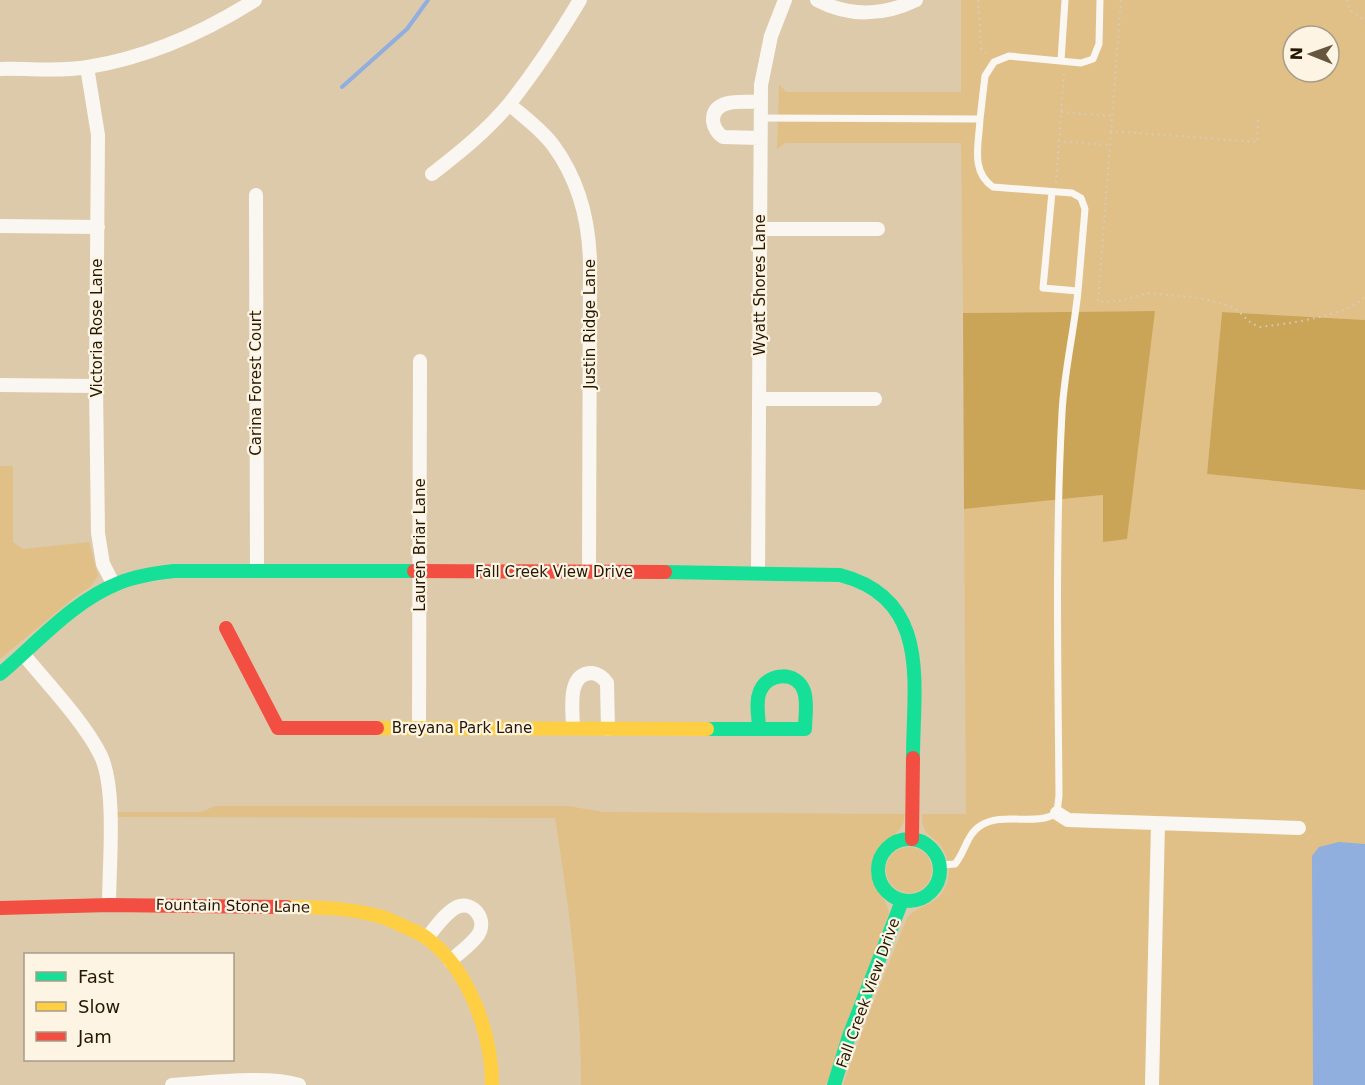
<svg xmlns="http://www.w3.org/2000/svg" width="1365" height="1085" font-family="'DejaVu Sans',sans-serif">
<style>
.green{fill:#e1c087;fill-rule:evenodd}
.forest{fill:#cba557}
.water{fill:#90aede}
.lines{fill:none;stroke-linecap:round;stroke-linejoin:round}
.stream{stroke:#90aede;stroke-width:4}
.path{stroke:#d4cdc4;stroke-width:2;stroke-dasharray:1.5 4.5;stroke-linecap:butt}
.lane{stroke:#faf7f2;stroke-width:7}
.street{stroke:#faf7f2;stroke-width:14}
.fast{stroke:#16e098;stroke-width:14}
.slow{stroke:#ffcf43;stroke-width:14}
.jam{stroke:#f24e42;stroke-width:14}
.labels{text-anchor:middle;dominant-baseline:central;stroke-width:4.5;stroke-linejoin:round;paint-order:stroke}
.street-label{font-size:15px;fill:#241803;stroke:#fef4e3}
</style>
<rect width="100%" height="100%" fill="#ddcaab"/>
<path class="green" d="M961 0H1365V320L1222 312 1207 474 1365 490V1085H843L868 1016 907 918C916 906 932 906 941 894 953 879 951 855 937 842 932 837 927 835 924 828 922 824 922 819 922 814H966L964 509 1103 495 1155 311 963 313 961 143H785L777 149 779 84 786 92H961ZM1293 36H1329V72H1293Z
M0 466H13V542L23 549 89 542 98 576 91 586 75 597 0 659Z
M215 806H568L604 812 905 814C904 840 872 840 871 869 871 891 887 896 889 913L826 1085H581C581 996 569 906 555 818L117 817V812H201Z
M886 870a23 23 0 1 1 46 0a23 23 0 1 1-46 0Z"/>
<path class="forest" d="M1155 311 1127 539 1103 542V495L964 509 963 313Z
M1222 312 1365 320V490L1207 474Z"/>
<path class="water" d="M1339 842 1365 844V1085H1313L1312 856 1319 847Z"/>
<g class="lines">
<path class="stream" d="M342 87 407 29 428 0"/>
<path class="path" d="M978 0 981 48 988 55
M1121 0 1098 302 1120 301 1148 293 1199 298 1227 305 1237 310 1251 323 1260 327C1284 324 1351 316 1365 296
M1347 0 1349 9 1365 21
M1061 112 1112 116
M1110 131 1257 142 1258 120
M1058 141 1109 145
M1056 183 1064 72"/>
<path class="lane" d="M1061 61 1065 0
M760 118 980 119C979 144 970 171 993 187L1072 193 1081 198 1085 209 1078 291 1043 288 1052 192
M980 119 985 76 994 62 1009 56 1081 63 1093 59 1099 44 1100 0
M940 865 955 864C965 852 967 834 980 826 1003 811 1035 827 1057 813L1059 795C1058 668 1055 540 1062 413 1064 372 1074 332 1078 291"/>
<path class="street" d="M817 0C849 17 884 16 916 0
M87 67 98 135 96 386 98 533 103 564 114 585
M0 69C29 68 60 72 88 67 149 57 203 33 255 0
M509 104C524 117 541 129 553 145 578 179 589 220 590 262L589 571
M760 138 723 137C717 133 714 128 713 121 712 97 746 102 761 102
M432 174C459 153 488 130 510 103 536 70 559 35 580 0
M256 195 257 571
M0 226 98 227
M761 229H878
M0 385 96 386
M760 399H875
M758 573 761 85 771 36 785 0
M24 655C47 683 84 722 100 754 117 787 109 865 109 905
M419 728 420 361
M573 728C573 711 566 673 592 673 599 674 603 677 607 683L608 729
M1057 813 1068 820 1299 828
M427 938C435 928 445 913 457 907 473 900 488 920 478 935 471 945 459 953 450 961
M172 1085C207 1083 267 1075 299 1085
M1152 1085 1158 824"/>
<path class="fast" d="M665 572 840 575C932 599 913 684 913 758
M0 674C37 643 73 601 119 583 136 576 155 573 174 571H414
M707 729H759C759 717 755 703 760 691 768 672 797 671 804 691 808 703 805 717 805 729H759
M878 870a31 31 0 1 1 62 0a31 31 0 1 1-62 0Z
M834 1085 849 1036 902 901"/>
<path class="slow" d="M377 728 707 729
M287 907C319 907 351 908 382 917 389 919 396 923 403 926 411 930 421 933 428 939 469 970 492 1034 492 1085"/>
<path class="jam" d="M414 571 665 572
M226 628 278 728H377
M912 839 913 758
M0 908 109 905 287 907"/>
</g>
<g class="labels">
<g class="street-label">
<text transform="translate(760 285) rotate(-90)">Wyatt Shores Lane</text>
<text transform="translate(590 324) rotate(-90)">Justin Ridge Lane</text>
<text transform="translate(97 328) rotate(-90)">Victoria Rose Lane</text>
<text transform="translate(256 383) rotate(-90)">Carina Forest Court</text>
<text transform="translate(420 545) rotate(-90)">Lauren Briar Lane</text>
<text x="554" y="572">Fall Creek View Drive</text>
<text x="462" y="728">Breyana Park Lane</text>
<text transform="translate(233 906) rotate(1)">Fountain Stone Lane</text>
<text transform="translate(868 993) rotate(-70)">Fall Creek View Drive</text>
</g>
</g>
<rect x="24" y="953" width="210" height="108" fill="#fef4e3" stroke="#a79c89" stroke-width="1.5"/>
<rect x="36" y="972" width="30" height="9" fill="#16e098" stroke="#a79c89" stroke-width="1.5"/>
<text x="78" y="983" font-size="18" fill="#241803">Fast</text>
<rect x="36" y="1002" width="30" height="9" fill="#ffcf43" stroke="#a79c89" stroke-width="1.5"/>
<text x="78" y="1013" font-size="18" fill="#241803">Slow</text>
<rect x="36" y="1032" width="30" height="9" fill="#f24e42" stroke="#a79c89" stroke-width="1.5"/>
<text x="78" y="1043" font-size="18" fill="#241803">Jam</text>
<g transform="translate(1311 54) rotate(271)"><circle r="28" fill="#fef4e3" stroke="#a79c89" stroke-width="1.5"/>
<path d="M0-4.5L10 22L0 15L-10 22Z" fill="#65563e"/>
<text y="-9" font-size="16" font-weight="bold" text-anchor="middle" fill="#241803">N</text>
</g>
</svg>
